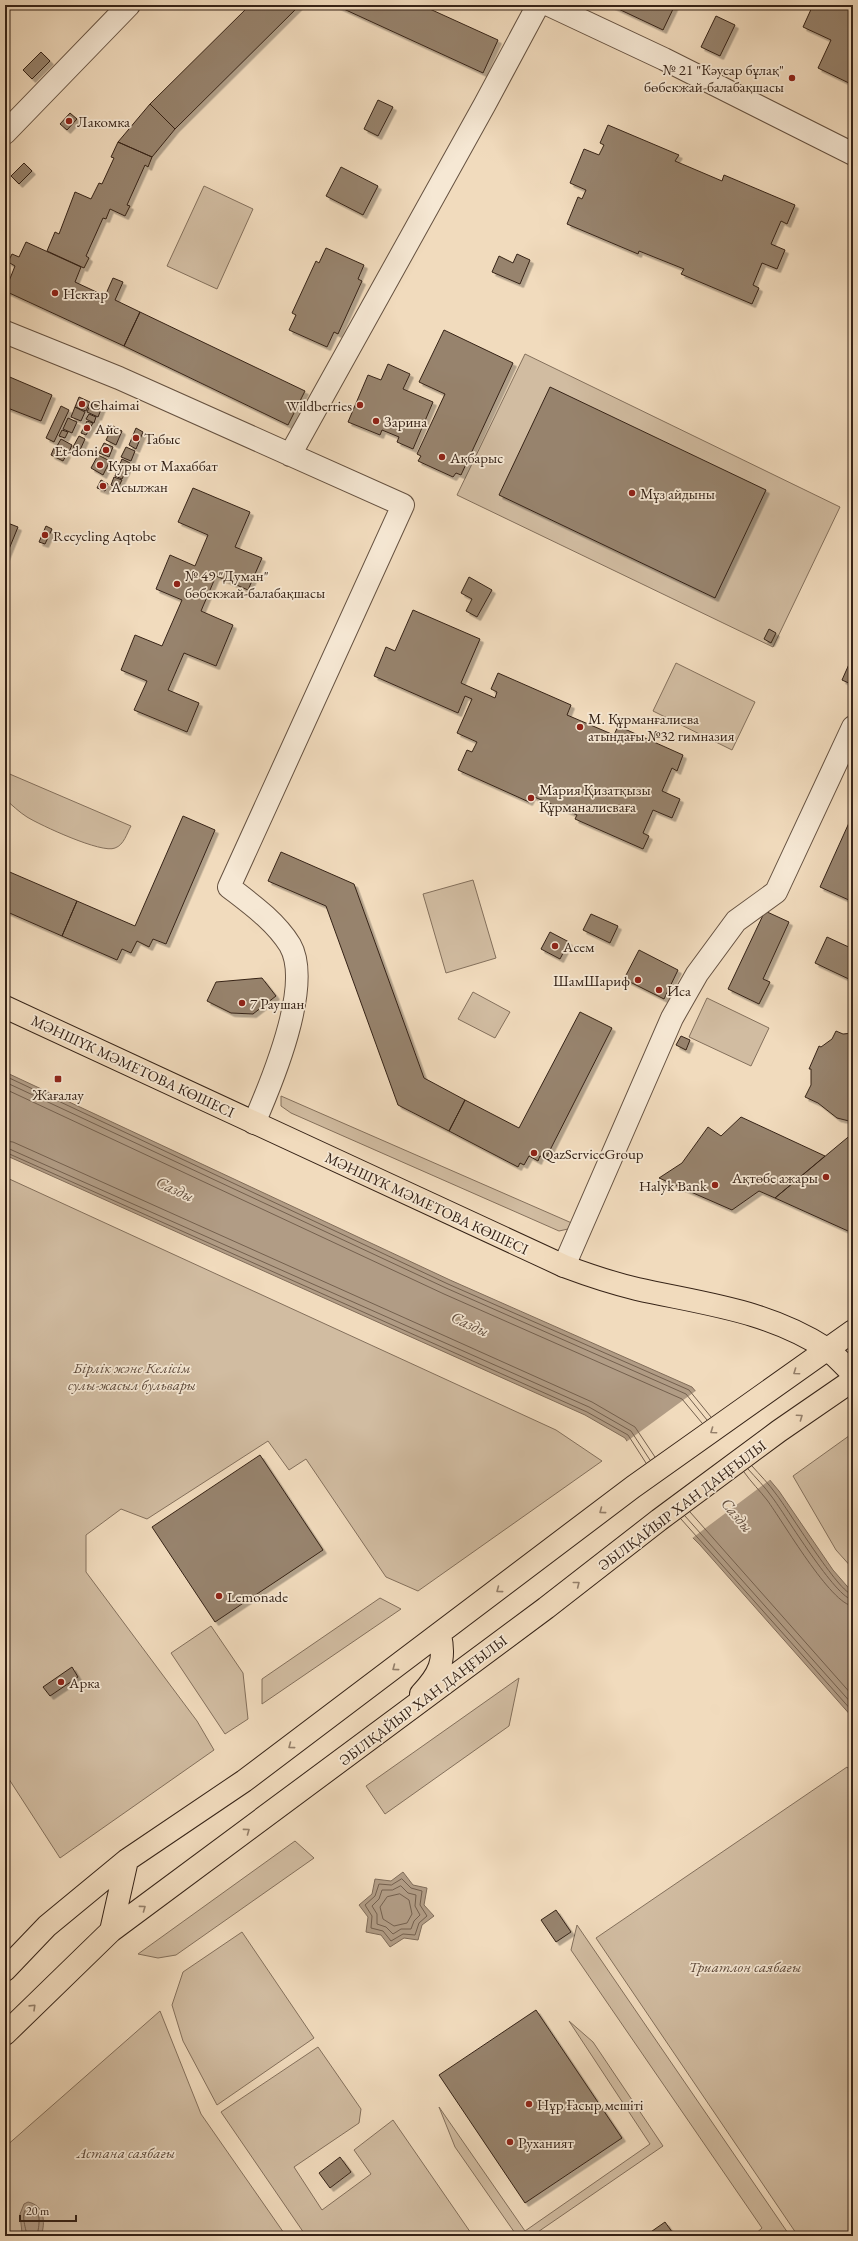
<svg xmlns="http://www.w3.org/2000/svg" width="858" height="2241" font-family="'EB Garamond',serif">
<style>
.green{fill:#d1bca1;stroke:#84705c}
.water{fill:#b19c85;stroke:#806c59}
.pier{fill:#f1dbbd}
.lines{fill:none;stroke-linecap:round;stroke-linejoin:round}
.shore{stroke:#74604e;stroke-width:1}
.building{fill:#97836d;stroke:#362317;filter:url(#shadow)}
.minor-casing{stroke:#655140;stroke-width:24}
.major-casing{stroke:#362317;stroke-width:24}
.minor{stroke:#f6e8d4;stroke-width:22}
.major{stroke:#f1dbbd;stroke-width:22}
.oneway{stroke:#947f6a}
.poi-dot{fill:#8f2418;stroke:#f6e8d4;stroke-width:1.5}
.labels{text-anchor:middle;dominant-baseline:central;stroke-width:3.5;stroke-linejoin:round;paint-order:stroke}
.poi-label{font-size:15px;fill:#362317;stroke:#f6e8d4;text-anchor:start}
.street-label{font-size:15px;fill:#362317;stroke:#f6e8d4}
.park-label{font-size:15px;font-style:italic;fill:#5d493a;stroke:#f6e8d4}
.water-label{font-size:16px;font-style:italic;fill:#614d3e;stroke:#f6e8d4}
</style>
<defs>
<filter id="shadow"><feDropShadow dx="3.5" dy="3.5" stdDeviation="0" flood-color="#0004"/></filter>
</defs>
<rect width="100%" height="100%" fill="#f1dbbd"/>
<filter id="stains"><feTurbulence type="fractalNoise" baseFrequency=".005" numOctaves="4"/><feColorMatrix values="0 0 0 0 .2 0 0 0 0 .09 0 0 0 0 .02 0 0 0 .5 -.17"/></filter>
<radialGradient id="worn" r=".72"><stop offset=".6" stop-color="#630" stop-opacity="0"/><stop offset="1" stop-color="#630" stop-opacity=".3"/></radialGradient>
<path class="green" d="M204 186 253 209 217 289 167 266Z
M525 354 840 507 773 647 457 495Z
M676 663 755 702 732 750 653 711Z
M5 772 131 826C127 833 124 845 115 848 102 854 40 825 27 817 19 812 12 805 5 799Z
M473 880 496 958 446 973 423 894Z
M473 992 510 1012 495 1038 458 1019Z
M707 998 769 1028 751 1066 689 1037Z
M281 1096 574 1224 568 1229 559 1231 291 1113 281 1106Z
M5 1177 556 1430 602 1461 418 1591 386 1577 306 1459 289 1470 268 1441 147 1519 121 1509 86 1535V1572L197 1721 214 1750 60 1858 5 1773Z
M853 1433V1569L836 1550 793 1476Z
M380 1598 401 1609 262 1704V1679Z
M211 1626 243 1673 248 1719 225 1734 171 1653Z
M519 1678 509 1726 385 1814 366 1786Z
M847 1767 853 1774V2236H798L596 1938Z
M295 1841 314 1858 176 1955 158 1958 138 1954Z
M577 1925 790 2236H753L762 2228 571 1950Z
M242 1932 314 2038 217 2105 183 2041 172 2005 183 1972Z
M160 2011 201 2114 286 2236H5V2147Z
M569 2021 593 2042 663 2146 532 2236H517L455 2147 439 2107 525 2231 650 2144Z
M318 2047 361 2109 359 2123 294 2167 322 2210 371 2174 354 2150 393 2120 473 2236H306L221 2112Z"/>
<path class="water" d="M5 1072 450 1280 692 1387 779 1491 833 1570 853 1593V1718L700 1545 682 1527 625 1438 585 1415 5 1155Z
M403 1872 413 1885 427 1888 424 1905 434 1916 422 1925 418 1940 404 1938 390 1947 381 1935 366 1932 368 1917 359 1905 372 1894 375 1879 391 1881Z
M28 2202C44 2205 46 2222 41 2236H24L22 2233 20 2214 24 2204Z"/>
<path class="pier" d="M697 1390 771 1479 691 1539 680 1528 626 1442Z"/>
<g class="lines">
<path class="shore" d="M5 1076 448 1284 689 1390 711 1417
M5 1082 446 1288 686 1394 707 1420
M5 1089 444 1294 682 1399 702 1423
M5 1141 13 1142 592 1402 635 1427 655 1457
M5 1147 589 1407 631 1431 650 1460
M5 1152 587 1412 628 1435 646 1463
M752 1466C760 1475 769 1484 776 1494 788 1509 839 1594 853 1595
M748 1469C756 1478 765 1487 772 1497 785 1514 836 1599 853 1600
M744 1472C751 1482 760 1491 767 1500 782 1520 831 1605 853 1606
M690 1512 853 1696
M685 1516 853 1705
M681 1519 853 1712
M402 1879 411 1888 422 1891 420 1905 427 1916 419 1923 415 1935 403 1934 391 1941 383 1931 371 1928 372 1916 365 1905 375 1896 379 1884 391 1885Z
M401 1886 408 1893 416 1895 415 1906 420 1915 414 1921 411 1929H401L393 1934 386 1927 377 1924V1914L372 1906 379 1899 382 1890H392Z
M400 1894 409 1900 412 1914 407 1923 394 1926 383 1919 380 1907 387 1897Z
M27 2236C26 2227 19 2213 29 2206 43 2209 39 2226 37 2236"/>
</g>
<path class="building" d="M250 5H300L175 129 150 104Z
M335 5H421L498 40 483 73Z
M610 5H675L663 30Z
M813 5H853V85L818 68 831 40 803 27Z
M716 16 735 25 720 56 701 47Z
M41 52 50 61 32 79 23 70Z
M378 100 393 107 378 136 364 129Z
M150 104 175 129 152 157 118 142Z
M70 113 77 119 67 130 60 124Z
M608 125 679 155 675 161 722 181 724 175 795 205 787 224 781 221 771 244 785 250 777 269 762 263 753 285 759 288 752 304 681 274 684 269 639 251 638 254 567 224 578 197 582 199 586 190 570 183 584 149 599 155 604 145 600 143Z
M118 142 152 157 148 167 145 165 127 205 130 206 125 216 110 209 106 219 103 218 86 256 89 258 84 268 47 251 55 232 59 234 75 192 91 199 99 183 102 184 114 158 111 157Z
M24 163 32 171 19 184 11 176Z
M341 167 378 186 363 215 326 196Z
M26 242 81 267 75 282 105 296 113 278 123 282 115 300 140 312 124 346 5 291 15 266 8 262 12 254 19 257Z
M326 248 364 265 358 279 362 281 338 334 334 332 327 347 289 330 296 315 292 313 316 261 319 263Z
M517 254 530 260 520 284 492 272 499 256 513 263Z
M140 312 305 391 288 425 124 346Z
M444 330 513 363 461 475 456 473 453 477 418 461 421 456 417 454 445 394 419 382Z
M388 364 410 374 403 389 433 402 413 449 397 442 399 437 382 430 380 435 348 422 368 375 381 380Z
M5 375 52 395 41 421 5 407Z
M550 387 766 490 715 598 499 495Z
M79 397 90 402 86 411 75 407Z
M91 403 102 407 98 417 87 412Z
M61 406 69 410 54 442 46 438Z
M75 407 85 412 81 421 71 417Z
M89 414 96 417 94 423 86 419Z
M68 418 77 422 72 433 63 429Z
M87 421 93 423 86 435 81 433Z
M113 426 122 431 116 445 106 440Z
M136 428 143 432 136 449 129 445Z
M62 430 68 432 65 438 59 436Z
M79 436 85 439 80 450 73 447Z
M61 439 72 445 69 452 57 446Z
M104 443 113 447 109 457 99 453Z
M126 447 135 451 131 461 121 457Z
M54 448 67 454 63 461 51 455Z
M98 455 110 461 103 475 91 468Z
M122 459 130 463 122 479 115 476Z
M114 477 122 480 118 488 111 485Z
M101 480 108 484 105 491 97 488Z
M193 488 250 512 235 547 262 558 248 590 216 576 201 611 233 625 216 666 184 653 168 690 199 703 187 732 134 710 147 681 121 670 135 635 162 646 182 600 156 589 170 555 195 566 208 535 178 522Z
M5 522 18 527 5 559Z
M46 526 52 529 45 544 39 542Z
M469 577 492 590 477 617 466 611 472 599 461 593Z
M413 610 480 639 461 683 495 698 497 692 491 689 498 673 571 705 567 715 614 735 618 726 683 755 677 771 672 768 662 791 680 799 672 818 653 810 643 833 649 836 643 849 575 819 577 815 532 796 529 802 458 770 467 750 472 752 477 742 457 733 472 699 465 696 458 713 374 676 386 647 395 651Z
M769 629 776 633 771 643 764 639Z
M850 662 853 663V685L842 680Z
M853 814V896L851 901 820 887Z
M183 816 215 830 166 944 153 939 149 947 137 941 131 953 122 949 117 960 62 936 77 901 135 926Z
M281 852 354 884 424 1078 465 1100 449 1131 398 1105 326 906 268 881Z
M5 870 77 901 62 936 5 911Z
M765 911 789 922 763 979 770 982 759 1004 728 989Z
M591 914 618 926 610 943 583 930Z
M550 932 569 942 560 959 541 949Z
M827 937 853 949V981L815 963Z
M639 950 678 970 664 999 624 979Z
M262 978 276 996 253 1014 231 1013 207 1001 216 982Z
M580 1012 612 1028 546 1158 540 1156 538 1161 529 1156 524 1165 520 1163 518 1167 449 1131 465 1100 519 1128Z
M836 1031 843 1034 853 1033V1122L837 1118 818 1103 805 1097 811 1085V1069H809L819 1046 821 1047 832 1039Z
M681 1036 690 1040 686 1050 676 1045Z
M741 1117 825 1156 775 1198 759 1191 732 1210 659 1178 682 1163 708 1127 721 1136Z
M853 1133V1228L848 1231 775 1198Z
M260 1455 323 1550 215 1622 152 1527Z
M72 1667 78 1677 50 1696 43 1687Z
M556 1910 571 1932 556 1942 541 1920Z
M536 2010 622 2138 525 2203 439 2075Z
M340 2157 351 2172 330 2188 319 2173Z
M665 2222 675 2236H645Z"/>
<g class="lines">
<g class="minor-casing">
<path id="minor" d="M549 5 664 59 853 154
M5 133 129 5
M5 332 119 378 403 505 229 887C251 904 275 921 290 945 313 985 271 1084 254 1123
M290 455 485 104 538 5
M564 1266 672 1018 697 974 736 921 776 892 853 727"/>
</g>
<g class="major-casing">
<path id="major" d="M5 1007 564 1266C588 1275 612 1283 637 1289 704 1304 767 1310 827 1349 836 1356 845 1366 853 1374
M421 1694C439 1675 446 1661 440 1635
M111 1931 127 1860
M5 1970 47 1926 127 1860 244 1781 633 1487 853 1331
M5 2034 111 1931 546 1608 659 1520 779 1431 853 1380"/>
</g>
<use href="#minor" class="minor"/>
<use href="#major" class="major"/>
</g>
<defs><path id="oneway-chevron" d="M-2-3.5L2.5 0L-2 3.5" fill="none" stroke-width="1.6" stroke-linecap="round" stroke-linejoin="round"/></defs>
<g class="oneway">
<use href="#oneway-chevron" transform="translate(796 1372) rotate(145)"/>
<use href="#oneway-chevron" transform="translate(800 1417) rotate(-35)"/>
<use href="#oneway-chevron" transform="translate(713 1431) rotate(145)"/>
<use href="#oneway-chevron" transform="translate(602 1511) rotate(143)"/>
<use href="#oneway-chevron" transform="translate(577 1584) rotate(-38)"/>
<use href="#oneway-chevron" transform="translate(499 1590) rotate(143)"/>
<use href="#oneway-chevron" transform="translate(395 1668) rotate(143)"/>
<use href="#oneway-chevron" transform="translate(291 1746) rotate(143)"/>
<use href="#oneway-chevron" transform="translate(247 1831) rotate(-36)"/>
<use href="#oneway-chevron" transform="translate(143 1908) rotate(-36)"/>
<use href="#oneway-chevron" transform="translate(33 2007) rotate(-44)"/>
</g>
<g class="poi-dot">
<circle cx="792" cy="78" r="4"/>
<circle cx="69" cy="121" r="4"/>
<circle cx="55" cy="293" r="4"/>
<circle cx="82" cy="404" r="4"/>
<circle cx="360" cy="405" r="4"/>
<circle cx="376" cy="421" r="4"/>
<circle cx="87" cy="428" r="4"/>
<circle cx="136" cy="438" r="4"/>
<circle cx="106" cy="450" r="4"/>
<circle cx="442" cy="457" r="4"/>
<circle cx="100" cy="465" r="4"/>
<circle cx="103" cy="486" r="4"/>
<circle cx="632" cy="493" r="4"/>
<circle cx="45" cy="535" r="4"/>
<circle cx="177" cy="584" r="4"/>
<circle cx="580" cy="727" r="4"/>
<circle cx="531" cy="798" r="4"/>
<circle cx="555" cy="946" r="4"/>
<circle cx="638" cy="980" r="4"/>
<circle cx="659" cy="990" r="4"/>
<circle cx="242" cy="1003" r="4"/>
<rect x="54" y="1075" width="8" height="8" rx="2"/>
<circle cx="534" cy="1153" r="4"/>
<circle cx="826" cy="1177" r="4"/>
<circle cx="715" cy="1185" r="4"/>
<circle cx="219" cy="1596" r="4"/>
<circle cx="61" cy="1682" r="4"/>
<circle cx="529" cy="2104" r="4"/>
<circle cx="510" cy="2142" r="4"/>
</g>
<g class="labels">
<g class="poi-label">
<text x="784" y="69" text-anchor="end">№ 21 "Кәусар бұлақ"<tspan x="784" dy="17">бөбекжай-балабақшасы</tspan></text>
<text x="77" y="121">Лакомка</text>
<text x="63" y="293">Нектар</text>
<text x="90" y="404">Chaimai</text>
<text x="352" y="405" text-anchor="end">Wildberries</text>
<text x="384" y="421">Зарина</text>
<text x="95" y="428">Айс</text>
<text x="144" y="438">Табыс</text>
<text x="98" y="450" text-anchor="end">Et-doni</text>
<text x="450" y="457">Ақбарыс</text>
<text x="108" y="465">Куры от Махаббат</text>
<text x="111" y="486">Асылжан</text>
<text x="640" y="493">Мұз айдыны</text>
<text x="53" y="535">Recycling Aqtobe</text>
<text x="185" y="575">№ 49 "Думан"<tspan x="185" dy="17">бөбекжай-балабақшасы</tspan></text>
<text x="588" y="718">М. Құрманғалиева<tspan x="588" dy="17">атындағы №32 гимназия</tspan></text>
<text x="539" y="789">Мария Қизатқызы<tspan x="539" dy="17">Құрманалиеваға</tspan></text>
<text x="563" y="946">Асем</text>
<text x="630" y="980" text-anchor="end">ШамШариф</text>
<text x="667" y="990">Иса</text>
<text x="250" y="1003">7 Раушан</text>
<text x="58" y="1094" text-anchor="middle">Жағалау</text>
<text x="542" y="1153">QazServiceGroup</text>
<text x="818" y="1177" text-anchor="end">Ақтөбе ажары</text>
<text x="707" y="1185" text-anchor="end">Halyk Bank</text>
<text x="227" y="1596">Lemonade</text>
<text x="69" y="1682">Арка</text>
<text x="537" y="2104">Нұр Ғасыр мешіті</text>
<text x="518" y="2142">Руханият</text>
</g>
<g class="street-label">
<text transform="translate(133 1066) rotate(25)">МӘНШҮК МӘМЕТОВА КӨШЕСІ</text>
<text transform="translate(427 1203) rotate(25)">МӘНШҮК МӘМЕТОВА КӨШЕСІ</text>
<text transform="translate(682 1505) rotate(-37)">ӘБІЛҚАЙЫР ХАН ДАҢҒЫЛЫ</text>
<text transform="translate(423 1700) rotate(-37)">ӘБІЛҚАЙЫР ХАН ДАҢҒЫЛЫ</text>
</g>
<g class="park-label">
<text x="132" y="1367">Бірлік және Келісім<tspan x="132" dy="17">сулы-жасыл бульвары</tspan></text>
<text x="745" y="1966">Триатлон саябағы</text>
<text x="126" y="2152">Астана саябағы</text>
</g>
<g class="water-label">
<text transform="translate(175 1189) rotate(25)">Сазды</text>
<text transform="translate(470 1324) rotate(25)">Сазды</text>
<text transform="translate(737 1515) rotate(50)">Сазды</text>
</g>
</g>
<rect width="858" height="2241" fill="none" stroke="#f1dbbd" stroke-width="20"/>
<rect x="6" y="6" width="846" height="2229" fill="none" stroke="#362317" stroke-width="2"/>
<rect x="10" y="10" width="838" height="2221" fill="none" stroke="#362317"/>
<path d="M20 2215v6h56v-6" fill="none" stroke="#362317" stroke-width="2"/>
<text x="26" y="2215" font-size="12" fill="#362317" stroke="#f6e8d4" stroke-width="3" paint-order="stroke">20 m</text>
<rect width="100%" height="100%" filter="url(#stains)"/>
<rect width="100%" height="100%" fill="url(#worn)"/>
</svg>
